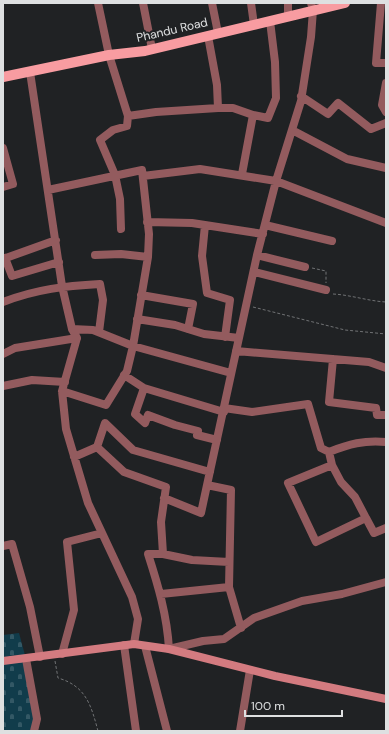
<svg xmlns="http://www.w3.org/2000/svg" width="389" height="734" font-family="'DM Sans',sans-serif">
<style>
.cemetery{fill:url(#cemetery-stones)}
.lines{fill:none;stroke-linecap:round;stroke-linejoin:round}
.path{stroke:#707274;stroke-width:1;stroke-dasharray:3 2;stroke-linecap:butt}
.street{stroke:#935b5e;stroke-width:8}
.secondary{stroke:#d37b80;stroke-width:8}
.primary{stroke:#f89ca1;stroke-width:10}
.labels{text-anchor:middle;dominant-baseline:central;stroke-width:4;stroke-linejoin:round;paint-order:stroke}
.street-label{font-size:12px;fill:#dee0e1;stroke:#202224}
</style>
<defs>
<pattern id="cemetery-stones" width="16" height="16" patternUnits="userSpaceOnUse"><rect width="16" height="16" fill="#113c4b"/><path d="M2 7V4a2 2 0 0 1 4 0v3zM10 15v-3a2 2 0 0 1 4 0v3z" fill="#335865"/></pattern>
</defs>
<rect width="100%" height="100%" fill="#202224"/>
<path class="cemetery" d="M19 633 26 659 35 731H3V635Z"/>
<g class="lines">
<path class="path" d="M312 268 326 271V283
M333 294C351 295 368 301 386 302
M253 307 345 330 386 334
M55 661 58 678C86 686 91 705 98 731"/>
<path class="street" d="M98 3 109 55 128 116 156 112 218 108H233L253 115
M143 3 152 49
M212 3 218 33
M251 3 254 25
M381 3 376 63H386
M288 16V3
M208 36 217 85 218 108
M30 72 62 286 72 329 77 338 62 391 66 429 88 503 132 597 138 619 134 644
M386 83 382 105 386 112
M301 96 328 114 338 103 371 129 386 123
M292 130 347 159 386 168
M3 148 13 184 3 187
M242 174 253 115 268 118 276 98 275 62 270 21
M143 176 200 169 276 181 386 223
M48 190 142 170 149 234 148 257 133 346 127 371 106 405 62 391
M147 222 192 223 263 234
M205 225 202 256 207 293 230 300 225 337
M265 225 332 241
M121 229 120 199 115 175 100 140 113 130 127 126 128 116
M95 255 121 254 148 257
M257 255 305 267
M5 258 12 276 59 262
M3 259 56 240
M254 272 326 290
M141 295 193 304 188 329
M3 302C37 289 65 286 100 284L103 300 99 332
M137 319 175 325 204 334 239 338
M72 329 93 330 133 346 231 373
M236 351 369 362 386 368
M3 354 15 348 77 338
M333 359 329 402 376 408 377 415H386
M124 375 144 388 224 412
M3 386 32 380 65 382
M144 388 135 414 145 423 148 415 175 425 198 431 197 435 217 440
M224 408 252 412 308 404 321 448 329 452C349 444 364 440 386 442
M97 447 124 472 166 487 161 522 163 554
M329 452 332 465 341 482 355 497 366 518
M74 457 97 447 105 423 133 450 210 472
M332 465 288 483 316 542 366 518 374 533 386 528
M164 498 201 513 207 485
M3 546 12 544 30 607 40 657
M229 562 192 560 163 554H148C158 585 167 615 169 649L203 641 224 639 254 618 302 601 342 594 386 582
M161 594 229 587
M241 628 229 587 231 490 207 485 257 255 276 181 301 101 311 37 313 10 311 3
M124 645 136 731
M145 646 167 731
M62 654 74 610 67 542 102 533
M26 659 37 719 34 731
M240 731 250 670"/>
<path class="secondary" d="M3 661 134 644 169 649 275 676 386 699"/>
<path class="primary" d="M3 77 109 55 145 51 345 3"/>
</g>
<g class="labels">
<g class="street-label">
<text transform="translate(172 30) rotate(-13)">Phandu Road</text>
</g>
</g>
<rect width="389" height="734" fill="none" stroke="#dee0e1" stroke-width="8"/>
<path d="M245 710v6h97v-6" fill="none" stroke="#dee0e1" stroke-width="2"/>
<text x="251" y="710" font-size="12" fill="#dee0e1" stroke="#202224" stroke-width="3" paint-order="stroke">100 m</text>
</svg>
